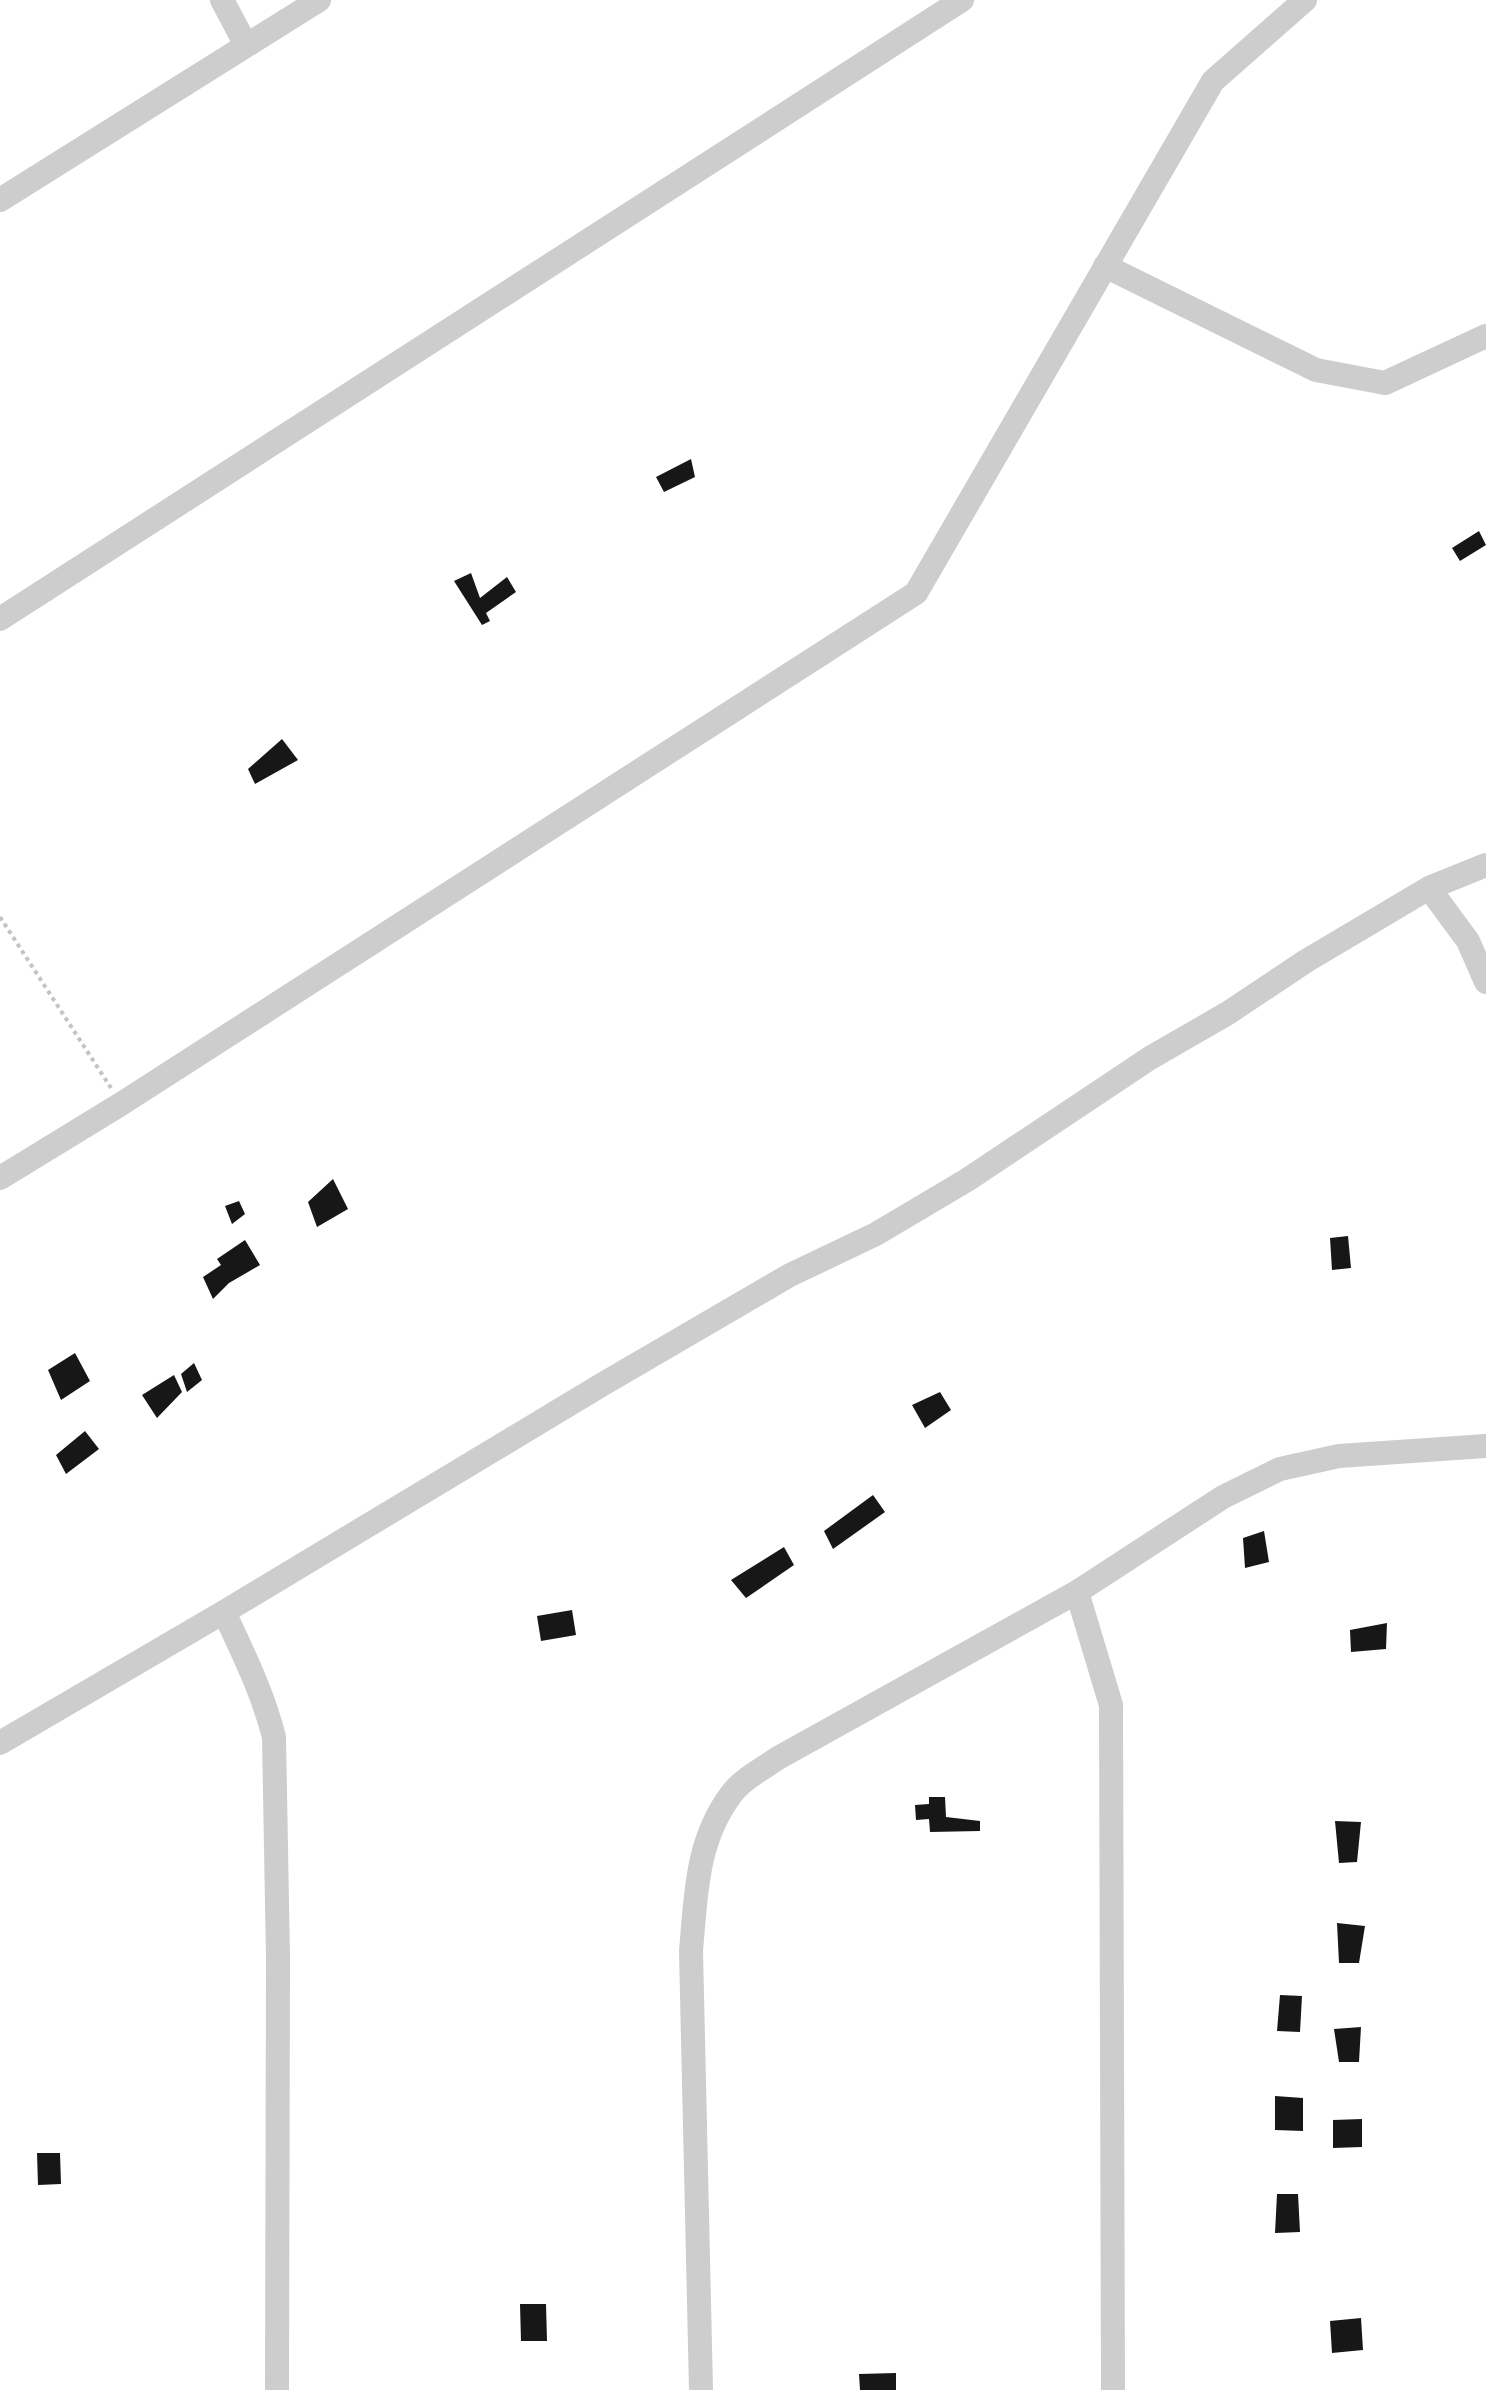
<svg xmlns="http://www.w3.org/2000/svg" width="1486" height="2390" font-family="Raleway,sans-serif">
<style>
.building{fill:#171717}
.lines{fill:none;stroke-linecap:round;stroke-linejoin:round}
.path{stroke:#c4c4c4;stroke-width:4;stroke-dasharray:4 4;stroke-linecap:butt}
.minor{stroke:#cdcdcd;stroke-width:24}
</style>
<rect width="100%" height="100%" fill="#fff"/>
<path class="building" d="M691 459 695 477 664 492 656 477Z
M1479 531 1486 545 1460 561 1452 548Z
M471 573 480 598 507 577 516 592 486 613 490 621 482 625 454 581Z
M282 739 298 760 255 784 248 769Z
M333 1179 348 1209 317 1227 308 1202Z
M239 1201 245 1214 232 1224 225 1206Z
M1348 1236 1351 1268 1332 1270 1330 1238Z
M245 1240 260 1265 229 1283 213 1299 203 1277 221 1265 217 1259Z
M75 1353 90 1381 61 1400 48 1370Z
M194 1363 202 1380 187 1392 181 1374Z
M174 1375 182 1392 157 1418 142 1395Z
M940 1392 951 1410 925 1428 912 1405Z
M85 1431 99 1449 66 1474 56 1455Z
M873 1495 885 1512 833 1549 824 1531Z
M1264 1531 1269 1562 1245 1568 1243 1538Z
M784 1547 794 1565 746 1598 731 1580Z
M572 1610 576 1635 541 1641 537 1616Z
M1387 1623 1386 1649 1351 1652 1350 1630Z
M929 1797H945L946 1817 980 1821V1831L930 1832 929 1819 916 1820 915 1805 929 1804Z
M1335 1821 1361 1822 1357 1862 1339 1863Z
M1337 1923 1365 1926 1359 1963H1339Z
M1280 1995 1302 1996 1300 2032 1277 2031Z
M1361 2027 1359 2062H1339L1334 2029Z
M1275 2096 1303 2098V2131L1275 2130Z
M1362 2119V2147L1333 2148V2120Z
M37 2153H60L61 2184 38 2185Z
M1277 2194H1298L1300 2232 1275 2233Z
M520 2304H546L547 2341H521Z
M1361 2318 1363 2350 1332 2353 1330 2321Z
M896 2373V2390H860L859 2374Z"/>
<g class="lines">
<path class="path" d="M0 917 111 1088"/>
<path class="minor" d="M222 0 246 45
M0 200 319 0
M1105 266 1316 370 1385 383 1486 336
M0 619 962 0
M1429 888 1468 941 1486 982
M0 1178 121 1104 916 593 1213 81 1305 0
M1077 1592 1111 1705 1113 2390
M224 1612C243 1653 263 1693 274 1737L278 1958 277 2390
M0 1743 224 1612 603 1384 790 1275 876 1234 967 1180 1150 1058 1228 1013 1306 961 1429 888 1486 865
M701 2390 691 1951C696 1895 696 1839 733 1792 744 1778 764 1768 778 1758L1077 1592 1223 1497 1280 1469 1339 1456 1486 1446"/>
</g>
</svg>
